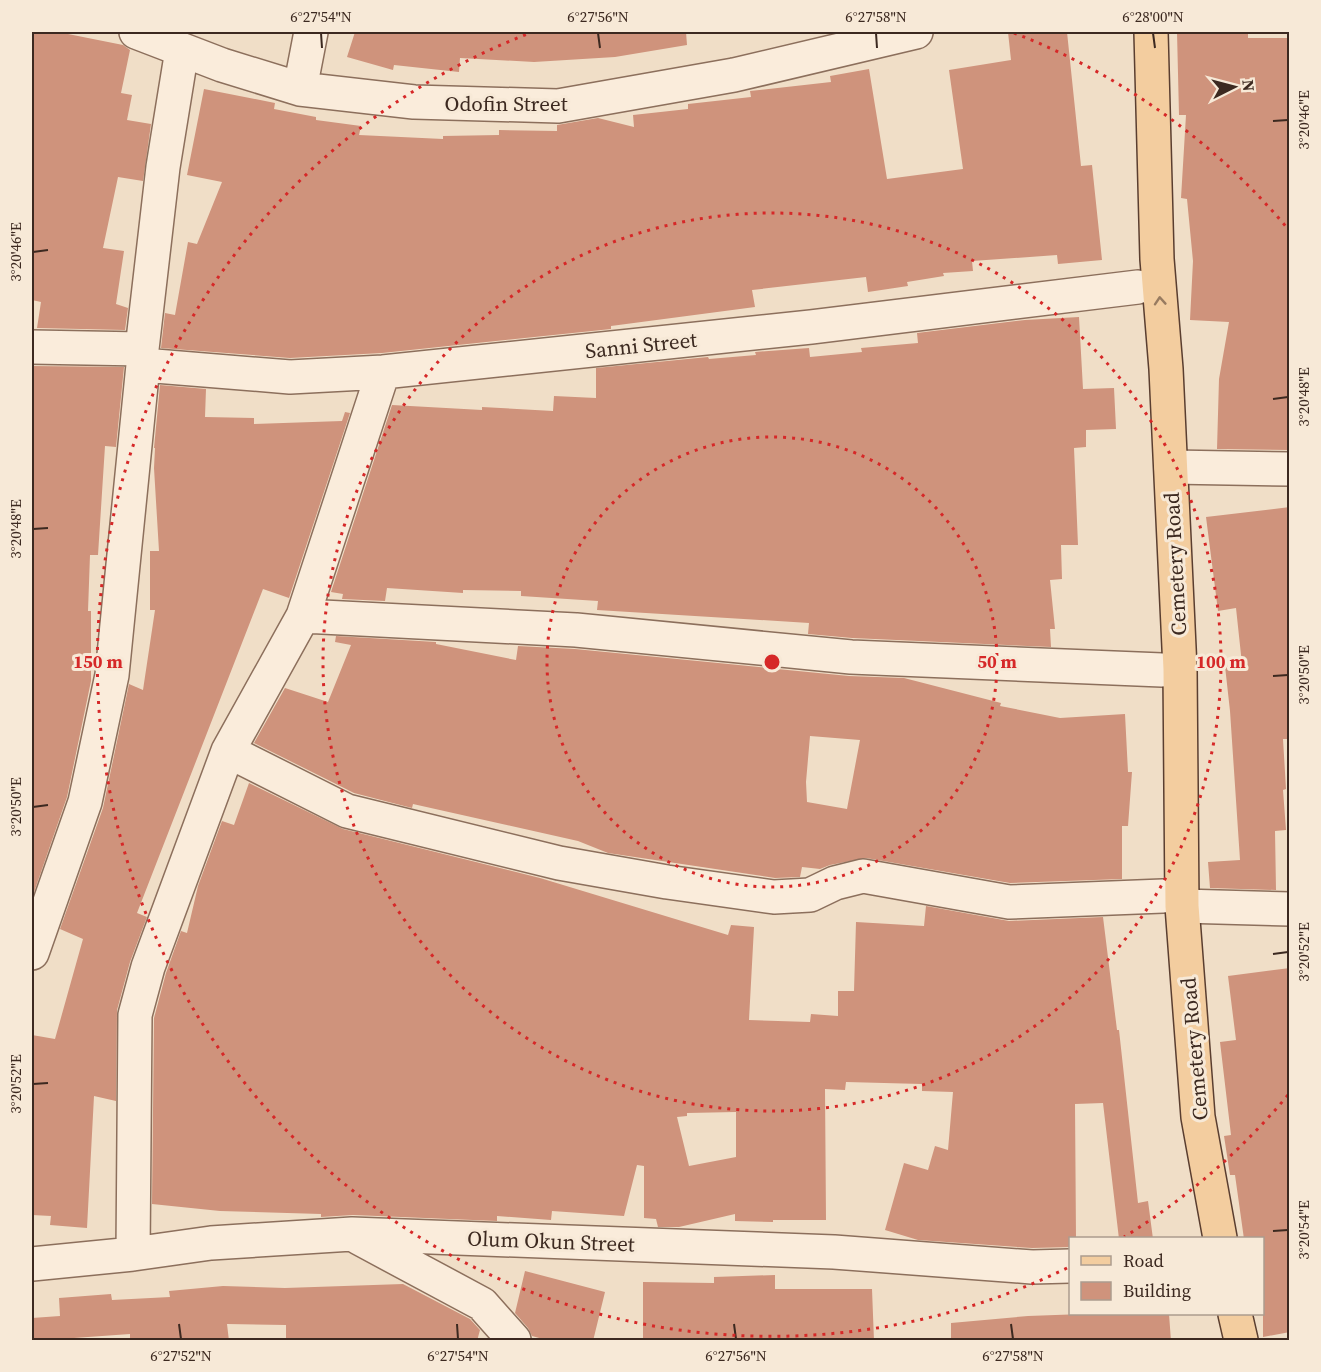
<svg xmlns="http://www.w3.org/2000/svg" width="1321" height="1372" font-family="'Source Serif 4',serif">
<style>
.building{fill:#cf937c;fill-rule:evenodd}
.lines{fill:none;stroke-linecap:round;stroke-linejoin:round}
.minor-casing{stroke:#8c6f5c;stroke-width:36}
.major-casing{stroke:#5a3e30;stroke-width:36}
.minor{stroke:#faecdb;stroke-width:33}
.major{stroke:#f3cd9f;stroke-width:33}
.oneway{stroke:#987b60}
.ticks{fill:none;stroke:#3c2920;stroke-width:2}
.ring{fill:none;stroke:#d62828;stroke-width:3;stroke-dasharray:3 6}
.labels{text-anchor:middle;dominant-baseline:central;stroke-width:6;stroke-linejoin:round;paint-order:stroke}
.street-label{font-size:21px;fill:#3c2920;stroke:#f7e9d7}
.centre{fill:#d62828;stroke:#f7e9d7;stroke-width:3}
.ring-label{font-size:18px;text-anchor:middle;font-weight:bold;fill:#d62828;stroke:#f7e9d7;stroke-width:6;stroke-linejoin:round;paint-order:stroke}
.neatline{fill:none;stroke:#3c2920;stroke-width:2}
.ticks-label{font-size:15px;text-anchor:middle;fill:#3c2920}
</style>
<rect width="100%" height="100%" fill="#f0dec7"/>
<path class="building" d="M32 32H58L123 45 130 50 121 93 132 95 127 120 151 124 143 181 118 177 103 248 124 251 116 304 128 308 125 330 37 328 41 302 32 300Z
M355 32H686L687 45 615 57 534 62 460 58 459 72 394 65 393 70 347 57Z
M1008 32H1067L1081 166 1092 165 1102 260 1058 264 1057 255 972 261 973 271 943 273 944 276 907 282 908 286 868 292 866 277 752 290 755 307 611 326V329L382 353 290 358 161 348 165 313 175 315 188 242 197 244 222 182 187 175 204 89 275 103 274 109 316 117V120L361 126 359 135 443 139V136L499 135V130L557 131V125L598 118 634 127 633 115 688 109V104L751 97 750 91 831 82 830 76 869 69 887 179 963 169 949 70 1011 60Z
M1177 32 1248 33V38H1290V450L1217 449 1219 379 1229 322 1190 320 1193 261 1187 199 1181 198 1186 115H1179Z
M1079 317 1083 389 1114 388 1116 429 1086 430V447L1074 448 1078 545H1061L1062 579 1050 580 1055 629H1050L1051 647 852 638 808 634 809 623 597 610 598 601 521 596V591L463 590V593L387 588 385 601 342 599 343 594 331 592 392 405 482 410V407L553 411 554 396 596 398V368L708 357 709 359 756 355 755 352 809 348 810 357 862 352 861 348 918 343 917 333 1025 320Z
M32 366 124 367 116 447 105 446 98 555H90L88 611H91V681L67 797 32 898Z
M160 385 206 389 205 417 254 418V424L342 421 345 412 350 413 289 598 263 589 137 913 147 917 130 962 117 1010 116 1101 94 1096 87 1228 50 1225 51 1216 32 1215V1035L55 1039 83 939 60 929 103 808 129 684 143 690 155 610H150V551H159L154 468 155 448H154Z
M1290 507V739H1283L1286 789 1283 790 1286 830 1275 831 1276 890 1210 888 1208 862 1240 860 1230 711 1225 666 1242 664 1236 608 1218 611 1206 517Z
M336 636 436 642V644L516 660 518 646 575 649 849 676 904 678 1001 703 1000 706 1060 718 1125 714 1128 772H1132L1128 826H1122V879L1010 883 866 858 830 865 820 869 802 867 800 877 775 878 608 853 578 841 413 804 412 808 354 793 254 743 285 688 328 702 351 645 335 642ZM810 736 860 740 847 809 807 802 806 782Z
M249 783 343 829 540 878 728 935 731 925 754 927 749 1020 810 1022 811 1014 838 1016V991H854L856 922 924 926 926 906 1009 921 1103 917 1117 1030H1119L1138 1203 1148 1201 1153 1239H1119L1103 1103 1075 1104 1076 1239H1071V1247L1032 1248 918 1240 885 1230 904 1163 928 1170 935 1146 948 1150 953 1092 922 1091V1084L846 1082 845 1090 825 1089 826 1220H773V1222L735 1221V1214L679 1227H658L656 1219 644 1218V1166L637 1165 624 1216 552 1211 551 1220 497 1216V1221L353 1215 321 1217V1214L220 1211 152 1204 154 1018 166 973 181 931 187 933 198 886 222 821 234 825ZM736 1112V1157L689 1166 677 1117 687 1116V1113Z
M1290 968V1332L1263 1337V1239H1244L1235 1175H1230L1224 1136 1231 1135 1220 1042 1236 1040 1228 976Z
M525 1271 605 1292 593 1341H550L532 1336 528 1328 515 1313Z
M775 1275V1289H872L874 1341H643V1282L714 1283V1277Z
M403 1284 470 1319 480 1330 477 1341H286V1325L227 1324 229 1341H130V1334L32 1341V1318L60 1316 59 1298 111 1294 112 1300 170 1297 169 1291 223 1286 285 1288Z
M1083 1314H1169L1171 1341H951V1323L1028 1316Z"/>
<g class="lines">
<g class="minor-casing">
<path id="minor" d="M136 32 222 65 300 89 414 102 558 106 734 75 916 32
M300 89 311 32
M32 347 142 349
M143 365 290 377 383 372 811 327 1138 287
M1171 467 1290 469
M303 616 576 630 851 657 1162 670
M228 751 347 811 559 863 667 882 774 897 810 895 835 883 863 876 1009 902 1163 896
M1182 906 1290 909
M32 953 85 802 112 675 143 365 142 349 163 167 182 50
M359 1238 482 1304 514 1340
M133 1254 135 1015 148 967 228 751 303 616 383 372
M32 1264 133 1254 211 1243 352 1234 834 1252 1032 1267 1070 1266"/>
</g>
<g class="major-casing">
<path id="major" d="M1151 32 1157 259 1166 369 1180 669 1182 906 1198 1117 1220 1238
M1235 1314 1241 1340"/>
</g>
<use href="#minor" class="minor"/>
<use href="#major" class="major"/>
</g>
<defs><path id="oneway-chevron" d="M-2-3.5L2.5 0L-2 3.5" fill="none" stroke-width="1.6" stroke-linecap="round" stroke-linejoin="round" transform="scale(1.5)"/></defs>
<use class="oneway" href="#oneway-chevron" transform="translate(1160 301) rotate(-94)"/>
<path class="ticks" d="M321 33 322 48M598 33 600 48M876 33 877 48M1153 33 1155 48M1273 121 1288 120M33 252 48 250M1273 399 1288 397M33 529 48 528M1273 676 1288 675M33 807 48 805M1273 954 1288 952M33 1084 48 1083M1273 1231 1288 1230M179 1324 181 1339M457 1324 458 1339M734 1324 736 1339M1011 1324 1013 1339"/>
<g class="ring">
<circle cx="772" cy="662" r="225"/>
<circle cx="772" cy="662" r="449"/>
<path d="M1288 1095A674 674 0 0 1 1124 1237M1067 1268A674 674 0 1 1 530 33M1014 33A674 674 0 0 1 1288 229"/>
</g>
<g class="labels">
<g class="street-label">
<text x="506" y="103">Odofin Street</text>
<text transform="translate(641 345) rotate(-6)">Sanni Street</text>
<text transform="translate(1175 564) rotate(-93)">Cemetery Road</text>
<text transform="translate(1194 1049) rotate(-95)">Cemetery Road</text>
<text transform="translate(551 1241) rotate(2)">Olum Okun Street</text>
</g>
</g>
<circle cx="772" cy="662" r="9" class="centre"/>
<g class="ring-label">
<text x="997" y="668">50 m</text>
<text x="1221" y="668">100 m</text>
<text x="98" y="668">150 m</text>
</g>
<rect width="1321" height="1372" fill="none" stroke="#f7e9d7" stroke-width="66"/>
<rect x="1069" y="1237" width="195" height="78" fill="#f7e9d7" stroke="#ac9c8e" stroke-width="1.5"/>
<rect x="1081" y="1256" width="30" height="9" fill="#f3cd9f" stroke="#ac9c8e" stroke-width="1.5"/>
<text x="1123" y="1267" font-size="18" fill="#3c2920">Road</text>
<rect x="1081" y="1282" width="30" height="18" fill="#cf937c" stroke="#ac9c8e" stroke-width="1.5"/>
<text x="1123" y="1297" font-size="18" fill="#3c2920">Building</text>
<g transform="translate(1234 87) rotate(84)" stroke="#f7e9d7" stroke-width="4.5" paint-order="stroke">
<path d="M0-4.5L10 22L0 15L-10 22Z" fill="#3c2920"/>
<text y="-9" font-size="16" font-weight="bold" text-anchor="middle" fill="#3c2920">N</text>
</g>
<rect x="33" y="33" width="1255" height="1306" class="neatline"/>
<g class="ticks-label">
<text x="321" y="22">6°27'54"N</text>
<text x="598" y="22">6°27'56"N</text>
<text x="876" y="22">6°27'58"N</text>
<text x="1153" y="22">6°28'00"N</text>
<text transform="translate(1304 120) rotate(-90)" y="5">3°20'46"E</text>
<text transform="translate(16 252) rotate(-90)" y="5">3°20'46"E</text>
<text transform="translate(1304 397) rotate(-90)" y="5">3°20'48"E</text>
<text transform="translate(16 529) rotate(-90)" y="5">3°20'48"E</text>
<text transform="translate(1304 675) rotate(-90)" y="5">3°20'50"E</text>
<text transform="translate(16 807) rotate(-90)" y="5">3°20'50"E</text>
<text transform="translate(1304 952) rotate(-90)" y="5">3°20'52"E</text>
<text transform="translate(16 1084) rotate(-90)" y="5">3°20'52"E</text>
<text transform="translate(1304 1230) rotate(-90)" y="5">3°20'54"E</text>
<text x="181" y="1361">6°27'52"N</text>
<text x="458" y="1361">6°27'54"N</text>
<text x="736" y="1361">6°27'56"N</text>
<text x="1013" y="1361">6°27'58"N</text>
</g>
</svg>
